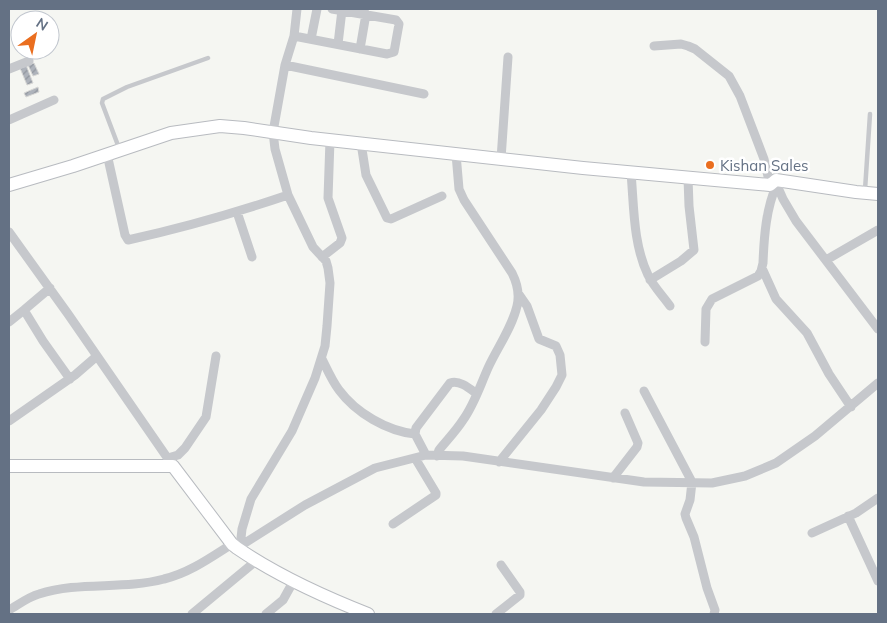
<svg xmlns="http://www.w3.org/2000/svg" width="887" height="623" font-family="Mulish,sans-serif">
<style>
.building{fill:url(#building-hatch);stroke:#d7d7d5}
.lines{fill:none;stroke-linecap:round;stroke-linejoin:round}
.secondary-casing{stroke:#b8bbc0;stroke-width:14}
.lane{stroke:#c6c8cc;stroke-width:4.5}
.street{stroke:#c6c8cc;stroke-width:9}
.secondary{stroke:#fff;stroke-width:12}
.poi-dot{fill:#ea6e1f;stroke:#fff;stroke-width:2}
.labels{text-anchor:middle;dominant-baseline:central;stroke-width:5;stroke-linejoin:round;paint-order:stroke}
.poi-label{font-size:15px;fill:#647184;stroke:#fff;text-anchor:start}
</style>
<defs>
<pattern id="building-hatch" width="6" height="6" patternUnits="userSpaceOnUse" patternTransform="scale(1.25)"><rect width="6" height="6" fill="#aeb3bb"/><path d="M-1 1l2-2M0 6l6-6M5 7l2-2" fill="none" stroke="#91969e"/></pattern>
</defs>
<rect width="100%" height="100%" fill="#f5f6f2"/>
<path class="building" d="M20 32V44L16 46 12 35Z
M34 63 39 74 33 76 28 65Z
M26 65 33 83 27 85 20 68Z
M38 87 39 92 26 97 24 93Z"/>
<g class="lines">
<g class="secondary-casing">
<path id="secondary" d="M9 185 73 166 171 133 220 126 244 128 311 138 583 168 770 185 776 180 856 192 878 194
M9 466H173L232 544 237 548C278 576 322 596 368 614"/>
</g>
<path class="lane" d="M119 148 102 103 103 99 127 87 208 58
M865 190 870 114"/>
<path class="street" d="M294 36 387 54 394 52 399 24 396 20 332 9
M311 39 317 9
M338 44 342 10
M654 46 681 44 688 46 695 49 729 76 740 96 764 159 770 185
M360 49 366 14
M285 65 424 94
M9 69 29 61
M9 120 54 100
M361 143 366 175 387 218 391 219 442 196
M107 154 125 235 128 240C182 228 235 213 288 195
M501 159 508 57
M631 173C634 206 633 244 648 275 653 286 663 296 670 306
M776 183 783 199 796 221 878 329
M237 212 252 257
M9 232 68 314 173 466
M322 257 340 243 342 238 328 198 330 140
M826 260 878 230
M762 268 776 299 807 333 829 374 851 407
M650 280 681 261 694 250 689 206 688 178
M24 310 43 341 70 379
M9 322 24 310 50 288
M705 342 706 309 712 299 758 276 761 271 763 263C764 237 766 208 777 184
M322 359C327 369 332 381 339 390 356 413 387 431 415 434
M644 391 692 482 690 500 685 514 686 518 694 537 707 588 715 610 714 614
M9 421 75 375 97 356
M426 455 415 434 416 428 450 383C460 380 469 388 477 394
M437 456 439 450C447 440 456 431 463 420 474 405 480 386 488 368 497 348 512 328 517 306 520 294 517 283 512 273L464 200 459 189 456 154
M168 458 178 455 185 448 206 417 216 356
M499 462 541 410 556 387 562 375 560 355 556 346 539 339 527 306 518 293
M613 478 637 447 638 443 625 413
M848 516 878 581
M393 524 436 495V493L415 458
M812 533 856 513 878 498
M240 547 242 529 251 499 292 431 315 378 325 346 327 326 330 283 328 268 326 261 313 247 288 195 275 149 273 132 285 65 294 36 297 9
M237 548 305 505 375 468 426 455 463 456 644 482 712 483 745 476 776 463 815 436 878 383
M9 610C18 605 28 597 39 594 79 581 123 590 164 579 189 573 210 558 232 544
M192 614 256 561
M266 614 283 600 293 582
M496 614 520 595V592L501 565"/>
<use href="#secondary" class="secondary"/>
</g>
<circle class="poi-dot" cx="710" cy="165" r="5"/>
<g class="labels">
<g class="poi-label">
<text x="720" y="165">Kishan Sales</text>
</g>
</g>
<rect width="887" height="623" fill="none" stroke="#647184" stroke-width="20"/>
<g transform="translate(35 35) rotate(33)"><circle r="24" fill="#ffffff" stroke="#c1c6ce"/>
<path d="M0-4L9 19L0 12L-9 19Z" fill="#ea6e1f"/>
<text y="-8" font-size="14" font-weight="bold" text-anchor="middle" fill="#647184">N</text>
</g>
</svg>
